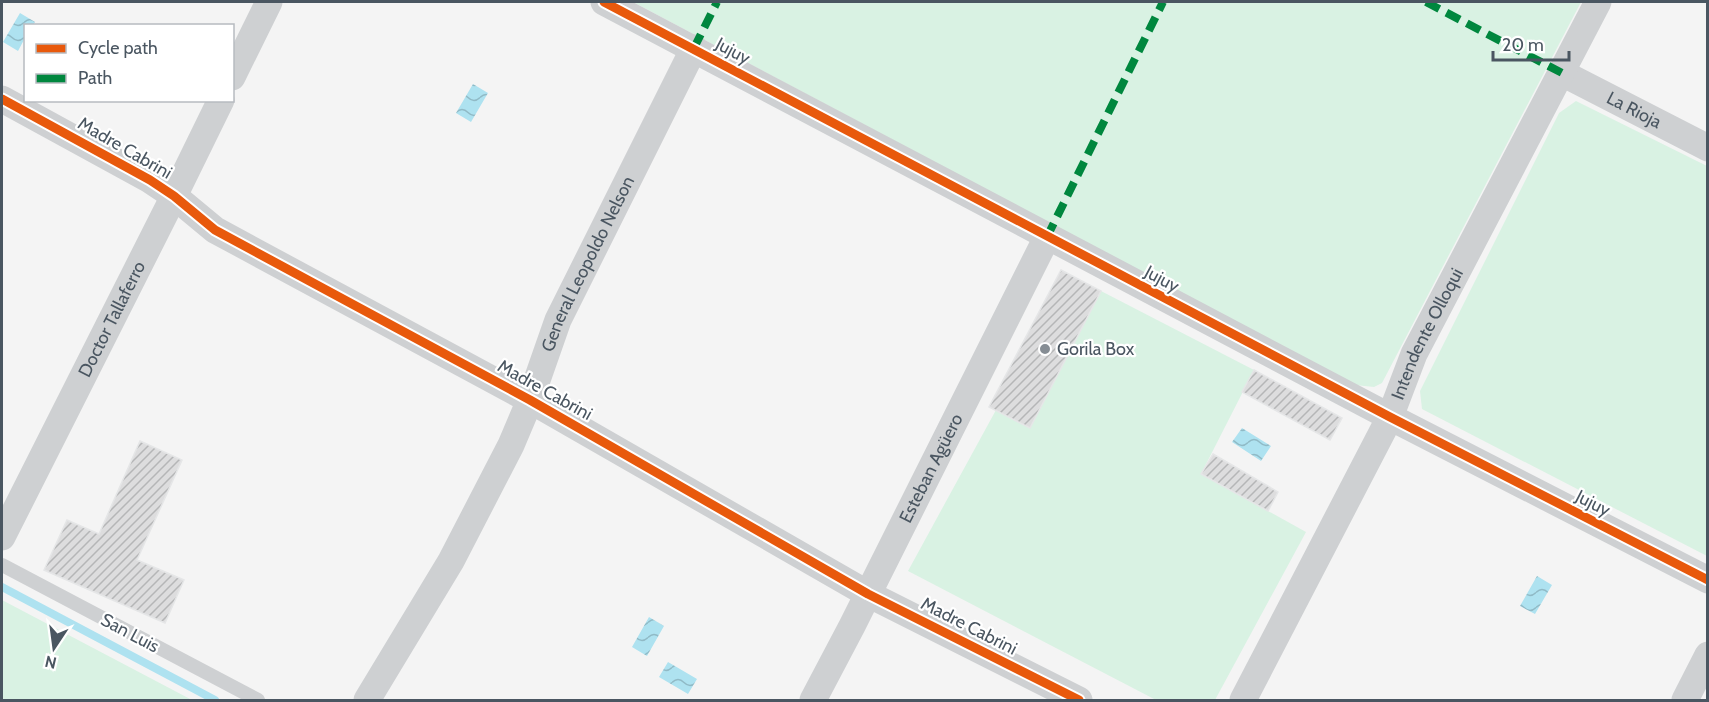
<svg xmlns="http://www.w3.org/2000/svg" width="1709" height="702" font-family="Cabin,sans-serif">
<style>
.grass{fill:#d9f2e3}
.water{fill:url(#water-waves)}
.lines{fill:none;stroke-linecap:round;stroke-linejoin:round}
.stream{stroke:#aee2f0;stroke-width:8}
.building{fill:url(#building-hatch);stroke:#e5e6e7;stroke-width:1.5}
.service{stroke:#ced0d2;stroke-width:14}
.minor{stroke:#ced0d2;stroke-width:27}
.quiet{stroke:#00873e;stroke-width:8;stroke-dasharray:15 8;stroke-linecap:butt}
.cycleway-casing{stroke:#fff;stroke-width:13}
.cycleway{stroke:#e8590c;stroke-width:9}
.poi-dot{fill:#868d94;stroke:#fff;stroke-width:2}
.labels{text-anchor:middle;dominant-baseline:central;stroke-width:4.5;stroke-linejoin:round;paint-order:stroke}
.street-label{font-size:18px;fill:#4a5661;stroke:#fff}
.poi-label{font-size:18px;fill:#4a5661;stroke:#fff;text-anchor:start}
</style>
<defs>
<pattern id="water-waves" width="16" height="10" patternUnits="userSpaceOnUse" patternTransform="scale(1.5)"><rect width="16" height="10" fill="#aee2f0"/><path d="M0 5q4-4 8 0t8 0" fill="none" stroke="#90bac6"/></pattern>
<pattern id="building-hatch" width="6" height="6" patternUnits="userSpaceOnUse" patternTransform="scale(1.5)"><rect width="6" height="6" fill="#ddddde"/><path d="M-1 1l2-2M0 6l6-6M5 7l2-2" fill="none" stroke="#b5b6b7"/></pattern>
</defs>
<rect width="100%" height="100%" fill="#f4f4f4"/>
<path class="grass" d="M633 2H1581L1382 383 1374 387 1355 385Z
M1576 101 1707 166V556L1422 409 1420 391 1559 113Z
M1101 291 1254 370 1201 474 1306 532 1215 700H1156L908 571 996 410 1030 427Z
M2 600 192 700H2Z"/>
<path class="water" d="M20 13 35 22 33 25 26 26 25 38 18 51 3 42Z
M473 84 488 93 471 122 456 113Z
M1242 428 1271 446 1261 461 1232 442Z
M1537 576 1552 585 1535 614 1520 606Z
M649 617 664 626 647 656 632 647Z
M668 662 697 679 688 694 659 677Z"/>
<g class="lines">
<path class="stream" d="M2 587 215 700"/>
</g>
<path class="building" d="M1061 270 1101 291 1030 428 989 407Z
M1254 370 1342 418 1330 440 1242 392Z
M140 441 182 460 137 560 184 580 165 623 44 570 67 520 99 534Z
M1213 454 1278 492 1268 511 1201 474Z"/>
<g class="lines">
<path class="service" d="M2 565 258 700"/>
<g class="minor">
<path d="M604 2 1390 417 1708 580"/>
<path id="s1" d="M1562 73 1708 148"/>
<path d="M232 77 269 2"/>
<path d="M2 99 150 180 174 196 215 230 530 400 868 594 1079 700"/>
<path id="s2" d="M2 537 174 196 221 100"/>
<path id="s3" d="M367 700 451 561 511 445 530 400 558 320 694 48"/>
<path id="s4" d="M813 700 852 626 1047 237"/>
<path id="s5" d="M1243 700 1390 417 1414 354 1598 2"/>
<path d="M1685 700 1708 655"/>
</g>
<path class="quiet" d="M1426 2 1562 73
M694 48 717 2
M1047 237 1163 2"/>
<g class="cycleway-casing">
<path id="cycleway" d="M604 2 1390 417 1708 580
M2 99 150 180 174 196 215 230 530 400 868 594 1079 700"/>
</g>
<use href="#cycleway" class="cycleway"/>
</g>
<circle class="poi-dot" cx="1045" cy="349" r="6"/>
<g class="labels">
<g class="street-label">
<text transform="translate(733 51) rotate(28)">Jujuy</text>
<text stroke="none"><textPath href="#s1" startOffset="81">La Rioja</textPath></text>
<text transform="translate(125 148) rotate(30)">Madre Cabrini</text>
<text stroke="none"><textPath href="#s3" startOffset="490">General Leopoldo Nelson</textPath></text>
<text transform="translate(1162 279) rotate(28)">Jujuy</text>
<text stroke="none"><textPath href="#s2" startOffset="244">Doctor Tallaferro</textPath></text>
<text stroke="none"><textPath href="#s5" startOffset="410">Intendente Olloqui</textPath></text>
<text transform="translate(545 390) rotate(29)">Madre Cabrini</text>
<text stroke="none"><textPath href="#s4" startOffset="260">Esteban Agüero</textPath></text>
<text transform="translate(1593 503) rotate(27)">Jujuy</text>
<text transform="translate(969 626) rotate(27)">Madre Cabrini</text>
<text transform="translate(130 633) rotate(28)">San Luis</text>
</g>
<g class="poi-label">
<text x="1057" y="349">Gorila Box</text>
</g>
</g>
<rect width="1709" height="702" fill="none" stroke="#4a5661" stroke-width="6"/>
<rect x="24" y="24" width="210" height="78" fill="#ffffff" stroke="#b7bbc0" stroke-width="1.5"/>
<rect x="36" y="44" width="30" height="9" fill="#e8590c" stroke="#b7bbc0" stroke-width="1.5"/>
<text x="78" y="54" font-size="18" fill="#4a5661">Cycle path</text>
<rect x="36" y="74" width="30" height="9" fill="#00873e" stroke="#b7bbc0" stroke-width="1.5"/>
<text x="78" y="84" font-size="18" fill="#4a5661">Path</text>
<g transform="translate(54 648) rotate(193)" stroke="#ffffff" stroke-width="4.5" paint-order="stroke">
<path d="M0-4.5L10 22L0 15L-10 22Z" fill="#4a5661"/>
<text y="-9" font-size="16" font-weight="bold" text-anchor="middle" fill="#4a5661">N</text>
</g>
<path d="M1493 51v9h76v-9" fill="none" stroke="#4a5661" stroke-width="3"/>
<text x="1502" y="51" font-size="18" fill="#4a5661" stroke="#ffffff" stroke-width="4.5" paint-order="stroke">20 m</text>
</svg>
